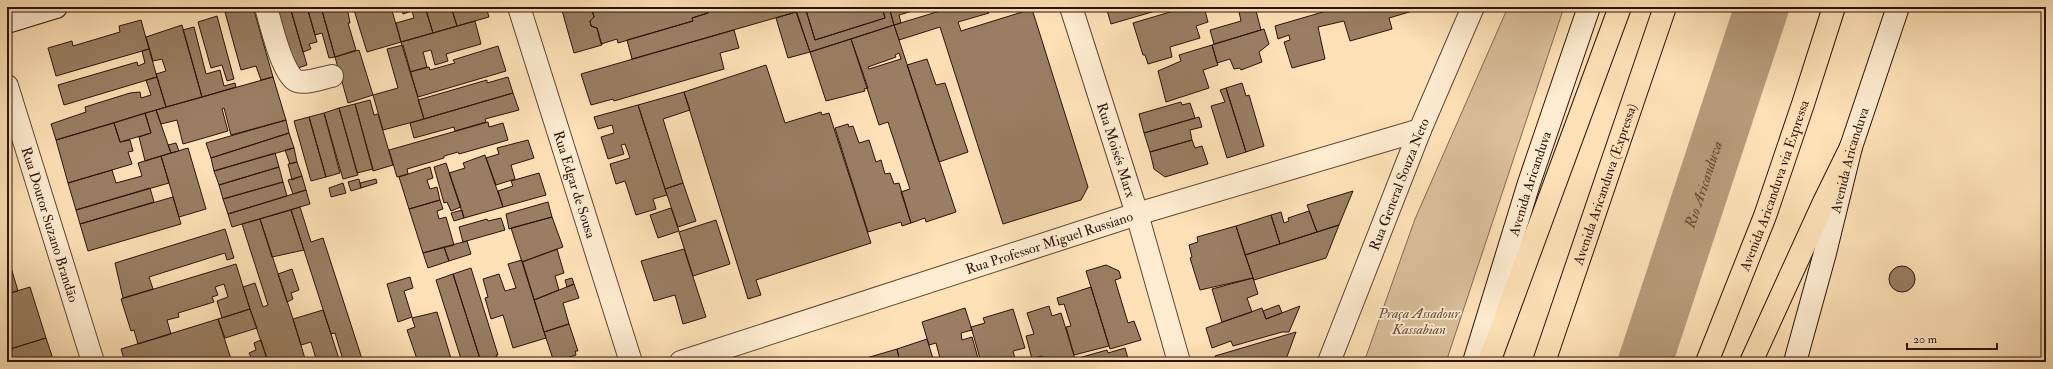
<svg xmlns="http://www.w3.org/2000/svg" width="2053" height="369" font-family="'IM FELL Double Pica',serif">
<style>
.green{fill:#dabe99;stroke:#836850}
.lines{fill:none;stroke-linecap:round;stroke-linejoin:round}
.river{stroke:#b79b7b;stroke-width:54}
.building{fill:#997e63;stroke:#2c1207;fill-rule:evenodd}
.street-casing{stroke:#604633;stroke-width:24}
.secondary-casing{stroke:#2c1207;stroke-width:24}
.highway-casing{stroke:#2c1207;stroke-width:24}
.street{stroke:#feecd0;stroke-width:22}
.secondary{stroke:#feecd0;stroke-width:22}
.highway{stroke:#fee1b7;stroke-width:22}
.labels{text-anchor:middle;dominant-baseline:central;stroke-width:3.5;stroke-linejoin:round;paint-order:stroke}
.street-label{font-size:14px;fill:#2c1207;stroke:#feecd0}
.park-label{font-size:14px;font-style:italic;fill:#694e3a;stroke:#feecd0}
.water-label{font-size:15px;font-style:italic;fill:#644935;stroke:#feecd0}
</style>
<rect width="100%" height="100%" fill="#fee1b7"/>
<filter id="stains"><feTurbulence type="fractalNoise" baseFrequency=".005" numOctaves="4"/><feColorMatrix values="0 0 0 0 .2 0 0 0 0 .09 0 0 0 0 .02 0 0 0 .5 -.17"/></filter>
<radialGradient id="worn" r=".72"><stop offset=".6" stop-color="#630" stop-opacity="0"/><stop offset="1" stop-color="#630" stop-opacity=".3"/></radialGradient>
<path class="green" d="M1508 7H1564L1446 362H1364L1415 219Z"/>
<g class="lines">
<path class="river" id="s1" d="M1645 362 1762 7"/>
</g>
<path class="building" d="M242 7H253L273 77 261 80 256 66 241 70 225 12Z
M272 7H290L307 65 295 69Z
M290 7H307L317 42 309 44 311 49 303 52Z
M307 7H321L335 57 329 58 322 33 315 35Z
M321 7H347L350 23H348L356 50 335 57Z
M353 7H391L401 42 367 52Z
M401 7H425L433 33 401 42 396 23 414 18 412 11 403 14Z
M425 7H451L457 26 433 33Z
M451 7H486L489 17 457 26Z
M561 7H591L594 17 590 21 591 26 597 28 602 45 574 53Z
M591 7H706L708 13 692 18 693 21 618 43 617 39 601 44 597 28 591 26 590 21 594 17Z
M706 7H795L796 12 632 59 627 40 693 21 692 18 708 13Z
M795 7H805L815 40 885 18 882 7H889L894 25 810 52Z
M805 7H882L885 18 815 40Z
M889 7H926L899 15 901 23 894 25Z
M953 7H987L989 13 958 22 961 31 1032 9 1088 187 1081 200 1003 224 940 27 899 40 894 25Z
M1106 7H1169L1111 24Z
M1187 7H1204L1208 22 1196 26 1200 38 1170 47 1172 57 1148 64 1145 55H1143L1133 23Z
M1238 7H1255L1261 30 1214 44 1210 30 1241 21Z
M1340 7H1426L1389 18 1392 29 1350 41 1344 21 1318 27 1325 59 1292 68 1284 42 1290 40 1289 35 1278 39 1275 26Z
M796 12 810 52 788 58 776 18Z
M217 16 234 79 227 81 222 65 211 68 198 22Z
M141 20 149 49 56 76 48 48 72 41 73 46 120 32 119 26Z
M475 21 481 44 446 54 448 61 435 65 431 50 423 52 427 67 410 72 401 42Z
M182 25 202 97 166 107 156 74 166 71 162 59 153 61 146 37Z
M894 25 956 212 926 222 925 218 911 223 901 192 910 189 888 122 879 125 851 39ZM899 53 901 59 869 69 868 67 896 57 895 55Z
M194 27 206 74 220 70 224 86 235 83 236 87 202 97 183 30Z
M1264 29 1269 44 1259 52 1262 62 1241 70 1240 68 1234 69 1230 59 1217 63 1212 45Z
M734 30 739 48 720 53 724 69 614 101 613 99 591 105 581 74Z
M851 39 868 88 864 89 865 91 826 101 810 52Z
M403 45 424 119 383 130 373 95 398 88 387 49Z
M1212 45 1218 65 1203 70 1209 88 1166 102 1158 71 1181 61 1179 55Z
M498 46 506 71 418 97 410 72 429 67 430 70 455 63 453 60Z
M149 49 157 77 64 105 58 85 137 62 138 66 145 63 142 51Z
M359 50 373 95 348 103 335 57Z
M927 59 936 85 945 83 968 152 939 162 907 65Z
M766 65 785 123 821 112 822 115 829 113 871 243 756 280 761 295 748 299 684 92Z
M157 77 166 107 56 140 51 124 86 112 85 107 130 93 140 92 141 98 151 95 146 80Z
M273 77 286 120 231 135 224 108 222 109 228 131 183 144 177 120 161 124 156 110Z
M508 77 513 93 424 119 418 100 487 80V83Z
M1242 83 1246 96 1249 95 1264 146 1246 152 1226 88Z
M1226 88 1246 152 1227 158 1211 106 1225 102 1220 90Z
M684 92 690 110 663 119 683 183 665 189 638 105Z
M513 93 519 110 485 119 486 122 455 131 454 127 414 138 410 123Z
M370 100 374 115 378 114 393 165 373 171 355 104Z
M1181 102 1182 105 1190 103 1195 118 1144 133 1139 114Z
M355 104 373 169 357 173 339 108Z
M638 105 667 195 653 199 656 209 636 215 625 181 616 184 610 164 630 158 625 144 621 145 624 154 608 159 601 137 614 133 612 125 598 129 594 117Z
M339 108 358 175 343 179 324 113Z
M156 110 171 153 145 161 139 137 151 133 145 113Z
M145 113 151 133 120 142 114 123Z
M324 113 340 173 326 177 309 117Z
M309 117 326 177 311 181 294 121Z
M1199 117 1202 127 1190 130 1192 140 1150 152 1144 133Z
M286 120 289 133 211 158 206 143Z
M488 122 489 127 503 123 508 140 459 154 458 152 444 156V158L407 169 408 174 397 177 389 150Z
M114 123 120 142 130 140 133 151 128 152 132 164 68 183 56 140Z
M848 124 849 127 853 126 859 143 869 140 876 162 881 160 885 174 890 173 894 184 899 183 911 223 902 226 901 222 868 232 835 128Z
M289 133 294 148 214 171 211 158Z
M528 140 534 158 511 165 515 179 496 185 486 158 499 154 497 148Z
M1192 140 1195 148 1202 146 1208 164 1165 177 1154 169 1150 152Z
M176 143 179 151 171 153 168 145Z
M188 148 206 209 179 217 161 156Z
M294 148 297 162 290 164 285 150Z
M275 153 279 167 219 185 214 171Z
M485 155 503 207 464 218 449 173 465 168 463 163Z
M161 156 169 183 76 210 68 183 112 170 116 183 142 176 138 163Z
M297 162 302 176 292 180 288 164Z
M446 163 461 207 451 211 447 202 444 203 434 167Z
M279 167 283 182 223 199 219 185Z
M430 167 433 178 427 180 430 189 437 187 440 200 409 209 399 177Z
M539 173 546 195 503 207 498 191 513 186 511 181Z
M302 176 306 190 293 194 288 180Z
M359 179 361 188 351 191 348 182Z
M376 179 377 183 361 188 360 183Z
M283 182 287 196 228 214 223 199Z
M343 183 346 193 331 197 329 188Z
M683 183 696 221 678 227 665 189Z
M150 188 154 202 80 224 76 210Z
M306 190 310 204 232 227 228 214Z
M1353 191 1339 225 1317 232 1307 205Z
M173 197 181 224 88 251 80 224Z
M440 200 443 209 437 211 439 219 446 217 454 245 423 253 409 209Z
M548 202 552 217 509 229 506 214Z
M300 207 311 242 323 238 363 362H342L343 360 335 333 331 334 291 210Z
M671 208 679 231 658 238 650 215Z
M291 210 304 250 272 257 260 219Z
M462 210 464 218 454 221 451 213Z
M1309 211 1317 232 1280 244 1271 215 1281 212 1284 223 1289 221 1288 218Z
M1271 215 1280 244 1245 255 1236 226Z
M552 217 563 247 522 262 511 228Z
M501 218 505 230 463 242 459 227 487 219 488 221Z
M260 219 293 319 306 362H268L250 309 243 287 255 283 263 307 268 305 242 224Z
M716 220 730 264 693 276 679 232Z
M1339 225 1326 258 1254 280 1245 255Z
M1236 226 1253 278 1200 290 1190 258 1192 257 1189 245 1198 242 1197 237Z
M225 229 234 258 227 260 225 253 149 277 153 289 123 298 115 263Z
M467 241 471 254 449 261 444 247Z
M444 247 449 261 428 268 423 253Z
M557 249 564 273 555 276 559 290 534 300 522 262Z
M684 249 706 317 683 324 675 295 654 301 641 261Z
M7 254 18 291 7 294Z
M522 260 546 338 513 348 503 315 491 319 485 298 488 297 483 279 499 274 505 291 516 288 508 264Z
M236 264 250 309 222 318 217 301 228 297 224 284 215 287 218 295 212 297 214 302 178 313 179 317 167 320 171 334 138 344 134 330 131 331 121 299Z
M1106 265 1119 271 1121 278 1115 280 1128 323 1134 321 1141 340 1110 349 1086 271Z
M1889 279a13 13 0 1 1 26 0a13 13 0 1 1-26 0Z
M471 268 498 355H496L499 362H481L453 274Z
M292 269 299 290 291 293 293 299 287 302 278 274Z
M453 274 481 362H462L436 280Z
M410 277 413 288 404 291 412 317 398 322 387 284Z
M572 278 574 284 567 287 565 280Z
M1253 278 1258 294 1247 298 1252 312 1222 322 1212 289Z
M574 284 579 298 563 303 569 324 544 332 534 300Z
M30 287 46 338 7 350V294Z
M1091 287 1109 346 1074 355 1066 327 1071 326 1064 304 1059 305 1057 298Z
M1279 305 1282 313 1266 319 1263 311Z
M1049 306 1052 316 1061 313 1076 362H1044L1042 356 1038 357 1039 362H1029L1028 360 1032 359 1026 336 1034 334 1027 313Z
M1300 306 1289 332H1282L1233 346 1231 341 1212 348 1206 328 1262 308 1266 319Z
M965 308 972 330 961 333 962 340 972 337 978 358 969 360 970 362H949L948 359 941 362 936 343 929 345 922 322Z
M250 309 257 328 225 338 218 319Z
M1013 309 1025 348 1013 351 1016 362H981L971 327 985 323 983 318Z
M323 310 331 334 340 362H317L311 342 301 345 293 319Z
M437 312 452 362H418L407 330 415 327 412 318Z
M218 319 232 362H125L121 349Z
M569 324 578 351H575L576 355 554 362 544 332Z
M1296 332 1285 362H1216L1215 356Z
M46 338 54 362H7V350Z
M927 339 934 362H900L897 349Z
M261 340 268 362H253L249 353 256 350 254 343Z
M1125 348 1129 362H1076L1075 359 1107 350 1108 353Z
M897 349 900 362H864L863 359Z"/>
<g class="lines">
<g class="street-casing">
<g id="street">
<path d="M266 7C270 21 283 77 297 81 307 84 321 78 332 76"/>
<path id="s2" d="M519 7 631 362"/>
<path id="s3" d="M1071 7 1137 214 1179 362"/>
<path id="s4" d="M7 86 93 362"/>
<path id="s5" d="M681 362 1137 214 1420 130"/>
<path id="s6" d="M1329 362 1420 130 1473 7"/>
</g>
</g>
<g class="secondary-casing">
<g id="secondary">
<path d="M7 22 56 7"/>
<path id="s7" d="M1474 362 1529 183 1589 7"/>
<path id="s8" d="M1795 362 1825 253 1851 147 1898 7"/>
</g>
</g>
<g class="highway-casing">
<g id="highway">
<path d="M1489 362 1620 7"/>
<path id="s9" d="M1544 362 1665 7"/>
<path id="s10" d="M1707 362 1765 216 1803 104 1834 7"/>
<path d="M1751 362 1824 202 1851 147"/>
</g>
</g>
<use href="#street" class="street"/>
<use href="#secondary" class="secondary"/>
<use href="#highway" class="highway"/>
</g>
<g class="labels">
<g class="street-label">
<text stroke="none"><textPath href="#s3" startOffset="150">Rua Moisés Marx</textPath></text>
<text stroke="none"><textPath href="#s8" startOffset="209">Avenida Aricanduva</textPath></text>
<text stroke="none"><textPath href="#s2" startOffset="186">Rua Edgar de Sousa</textPath></text>
<text stroke="none"><textPath href="#s6" startOffset="191">Rua General Souza Neto</textPath></text>
<text stroke="none"><textPath href="#s7" startOffset="187">Avenida Aricanduva</textPath></text>
<text stroke="none"><textPath href="#s9" startOffset="188">Avenida Aricanduva (Expressa)</textPath></text>
<text stroke="none"><textPath href="#s10" startOffset="189">Avenida Aricanduva via Expressa</textPath></text>
<text stroke="none"><textPath href="#s4" startOffset="145">Rua Doutor Suzano Brandão</textPath></text>
<text stroke="none"><textPath href="#s5" startOffset="387">Rua Professor Miguel Russiano</textPath></text>
</g>
<g class="park-label">
<text x="1419" y="313">Praça Assadour<tspan x="1419" dy="16">Kassabian</tspan></text>
</g>
<g class="water-label">
<text stroke="none"><textPath href="#s1" startOffset="187">Rio Aricanduva</textPath></text>
</g>
</g>
<rect width="2053" height="369" fill="none" stroke="#fee1b7" stroke-width="24"/>
<rect x="8" y="8" width="2037" height="353" fill="none" stroke="#2c1207" stroke-width="2"/>
<rect x="12" y="12" width="2029" height="345" fill="none" stroke="#2c1207"/>
<path d="M1907 343v6h90v-6" fill="none" stroke="#2c1207" stroke-width="2"/>
<text x="1913" y="343" font-size="12" fill="#2c1207" stroke="#feecd0" stroke-width="3" paint-order="stroke">20 m</text>
<rect width="100%" height="100%" filter="url(#stains)"/>
<rect width="100%" height="100%" fill="url(#worn)"/>
</svg>
